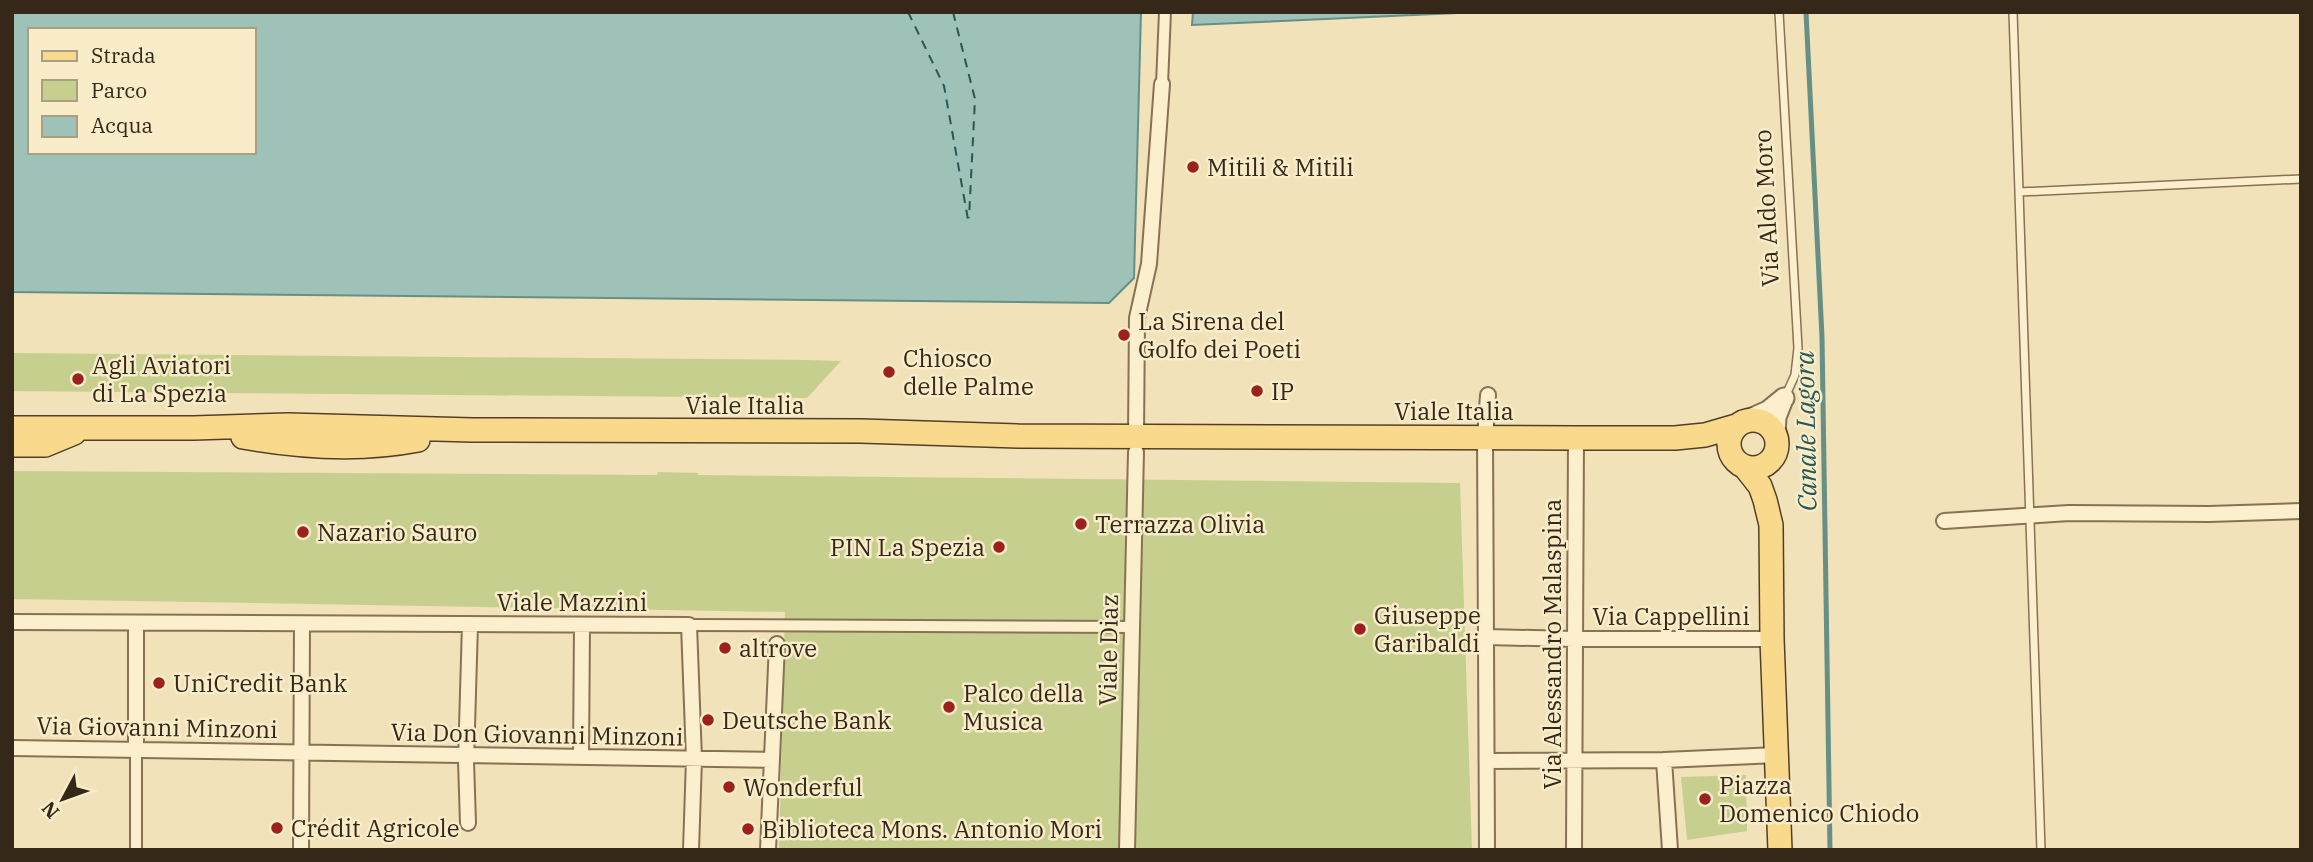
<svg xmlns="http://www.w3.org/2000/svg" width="2313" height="862" font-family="'IBM Plex Serif',serif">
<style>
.green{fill:#c6cf8d}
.water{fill:#9ec1b8;stroke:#668f85;stroke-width:2;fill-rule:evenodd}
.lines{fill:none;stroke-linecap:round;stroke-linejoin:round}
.stream{stroke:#668f85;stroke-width:5}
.ferry{stroke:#275756;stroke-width:2;stroke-dasharray:9 7;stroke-linecap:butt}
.service-casing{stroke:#897153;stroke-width:10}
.pedestrian-casing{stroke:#897153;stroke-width:14}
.minor-casing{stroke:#897153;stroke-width:18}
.tertiary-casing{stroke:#897153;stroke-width:23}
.primary-casing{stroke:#553e28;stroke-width:26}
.service{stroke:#fcefcd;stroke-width:7}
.pedestrian{stroke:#fcefcd;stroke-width:10}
.minor{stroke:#fcefcd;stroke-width:14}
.tertiary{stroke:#fcefcd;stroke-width:19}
.primary{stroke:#f9da8c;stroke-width:23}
.poi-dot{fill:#9c201e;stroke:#f8ecc9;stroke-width:2.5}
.labels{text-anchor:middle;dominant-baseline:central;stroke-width:5;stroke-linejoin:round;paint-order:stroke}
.poi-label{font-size:24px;fill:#362819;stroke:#f8ecc9;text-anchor:start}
.street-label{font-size:24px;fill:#362819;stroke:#f8ecc9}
.water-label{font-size:26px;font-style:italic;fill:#275756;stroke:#f8ecc9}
</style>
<rect width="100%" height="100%" fill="#f1e2b9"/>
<path class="green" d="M12 353 807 360 841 361 807 398 12 391Z
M12 471 652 475H657L658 472 698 473V475L1460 483 1472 850H779L785 612 12 599Z
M1746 775 1747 831 1687 840 1681 777Z"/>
<path class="water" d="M12 12H1141L1134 278 1109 303 12 292ZM30 30H254V152H30Z
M1193 12H1480L1192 25Z"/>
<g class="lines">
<path class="stream" d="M1806 12 1822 337 1830 850"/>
<path class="ferry" d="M908 12 944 86 969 225
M953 12 975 99 969 218"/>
<g class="service-casing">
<path id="service" d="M1779 12 1798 348 1795 375 1785 397
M2013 12 2041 850
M2019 192 2301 179"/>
</g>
<g class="pedestrian-casing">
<path id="pedestrian" d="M1162 84 1165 12
M689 625 1132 627
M136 850V750"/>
</g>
<g class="minor-casing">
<path id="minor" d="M1136 436 1137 318 1149 264 1162 84
M1944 521 2069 513 2209 514 2301 511
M12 622 689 625 694 759 691 850
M1486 637 1574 639H1772
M12 748 772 760
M136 750V623
M581 757 582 625
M1487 761 1664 760
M468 823 466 761 470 624
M301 850 302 624
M768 850 777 644
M1127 850 1136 452
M1487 850 1485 438 1488 395
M1574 850 1576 438
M1670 850 1664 760 1777 755"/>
</g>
<g class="tertiary-casing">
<path id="tertiary" d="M1750 419 1768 411 1784 398
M1775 435 1776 417 1783 399"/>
</g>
<g class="primary-casing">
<path id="primary" d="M1729 444a24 24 0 1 1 48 0a24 24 0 1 1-48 0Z
M12 428H194L288 425 473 430 861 431 1018 436 1576 438H1675L1705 435 1736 426
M243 437C299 447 361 451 418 440
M12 445H45L74 433
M1745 467 1760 486 1765 500 1771 525 1772 639 1780 850"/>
</g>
<use href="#service" class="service"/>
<use href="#pedestrian" class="pedestrian"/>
<use href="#minor" class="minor"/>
<use href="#tertiary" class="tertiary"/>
<use href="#primary" class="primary"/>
</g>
<g class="poi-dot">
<circle cx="1193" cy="167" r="7"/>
<circle cx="1124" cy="335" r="7"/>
<circle cx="889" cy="372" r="7"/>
<circle cx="78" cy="379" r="7"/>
<circle cx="1257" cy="391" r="7"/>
<circle cx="1081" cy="524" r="7"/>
<circle cx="303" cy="532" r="7"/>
<circle cx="999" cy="547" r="7"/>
<circle cx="1360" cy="629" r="7"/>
<circle cx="725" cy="648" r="7"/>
<circle cx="159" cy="683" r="7"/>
<circle cx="949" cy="707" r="7"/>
<circle cx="708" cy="720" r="7"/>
<circle cx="729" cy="787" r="7"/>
<circle cx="1705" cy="799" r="7"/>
<circle cx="277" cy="828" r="7"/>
<circle cx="748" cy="829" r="7"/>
</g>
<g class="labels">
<g class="poi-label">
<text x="1207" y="167">Mitili &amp; Mitili</text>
<text x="1138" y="321">La Sirena del<tspan x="1138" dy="28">Golfo dei Poeti</tspan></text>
<text x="903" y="358">Chiosco<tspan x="903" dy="28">delle Palme</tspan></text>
<text x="92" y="365">Agli Aviatori<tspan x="92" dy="28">di La Spezia</tspan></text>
<text x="1271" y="391">IP</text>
<text x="1095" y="524">Terrazza Olivia</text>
<text x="317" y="532">Nazario Sauro</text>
<text x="985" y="547" text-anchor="end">PIN La Spezia</text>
<text x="1374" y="615">Giuseppe<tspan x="1374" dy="28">Garibaldi</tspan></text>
<text x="739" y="648">altrove</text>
<text x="173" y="683">UniCredit Bank</text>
<text x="963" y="693">Palco della<tspan x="963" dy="28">Musica</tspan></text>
<text x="722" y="720">Deutsche Bank</text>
<text x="1719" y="785">Piazza<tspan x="1719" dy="28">Domenico Chiodo</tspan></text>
<text x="743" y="787">Wonderful</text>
<text x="291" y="828">Crédit Agricole</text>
<text x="762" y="829">Biblioteca Mons. Antonio Mori</text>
</g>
<g class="street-label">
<text transform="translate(1766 208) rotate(-93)">Via Aldo Moro</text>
<text x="745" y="405">Viale Italia</text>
<text x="1454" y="411">Viale Italia</text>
<text x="572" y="602">Viale Mazzini</text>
<text x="1671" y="616">Via Cappellini</text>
<text transform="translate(1552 644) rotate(-90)">Via Alessandro Malaspina</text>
<text transform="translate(1108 650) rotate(-89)">Viale Diaz</text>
<text transform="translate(157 727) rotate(1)">Via Giovanni Minzoni</text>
<text transform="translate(537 734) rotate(1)">Via Don Giovanni Minzoni</text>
</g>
<g class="water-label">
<text transform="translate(1805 431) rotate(-91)">Canale Lagora</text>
</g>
</g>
<rect width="2313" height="862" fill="none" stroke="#362819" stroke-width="28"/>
<rect x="28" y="28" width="228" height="126" fill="#f8ecc9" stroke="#aa9e83" stroke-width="2"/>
<rect x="42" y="51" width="35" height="10" fill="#f9da8c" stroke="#aa9e83" stroke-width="2"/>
<text x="91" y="63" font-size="21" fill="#362819">Strada</text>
<rect x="42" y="80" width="35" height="21" fill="#c6cf8d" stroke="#aa9e83" stroke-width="2"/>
<text x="91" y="98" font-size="21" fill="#362819">Parco</text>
<rect x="42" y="116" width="35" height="21" fill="#9ec1b8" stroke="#aa9e83" stroke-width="2"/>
<text x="91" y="133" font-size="21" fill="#362819">Acqua</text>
<g transform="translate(63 799) rotate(229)" stroke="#f8ecc9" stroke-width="5" paint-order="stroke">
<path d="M0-5L12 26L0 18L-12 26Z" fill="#362819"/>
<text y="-10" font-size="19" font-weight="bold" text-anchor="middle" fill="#362819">N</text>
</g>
</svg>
